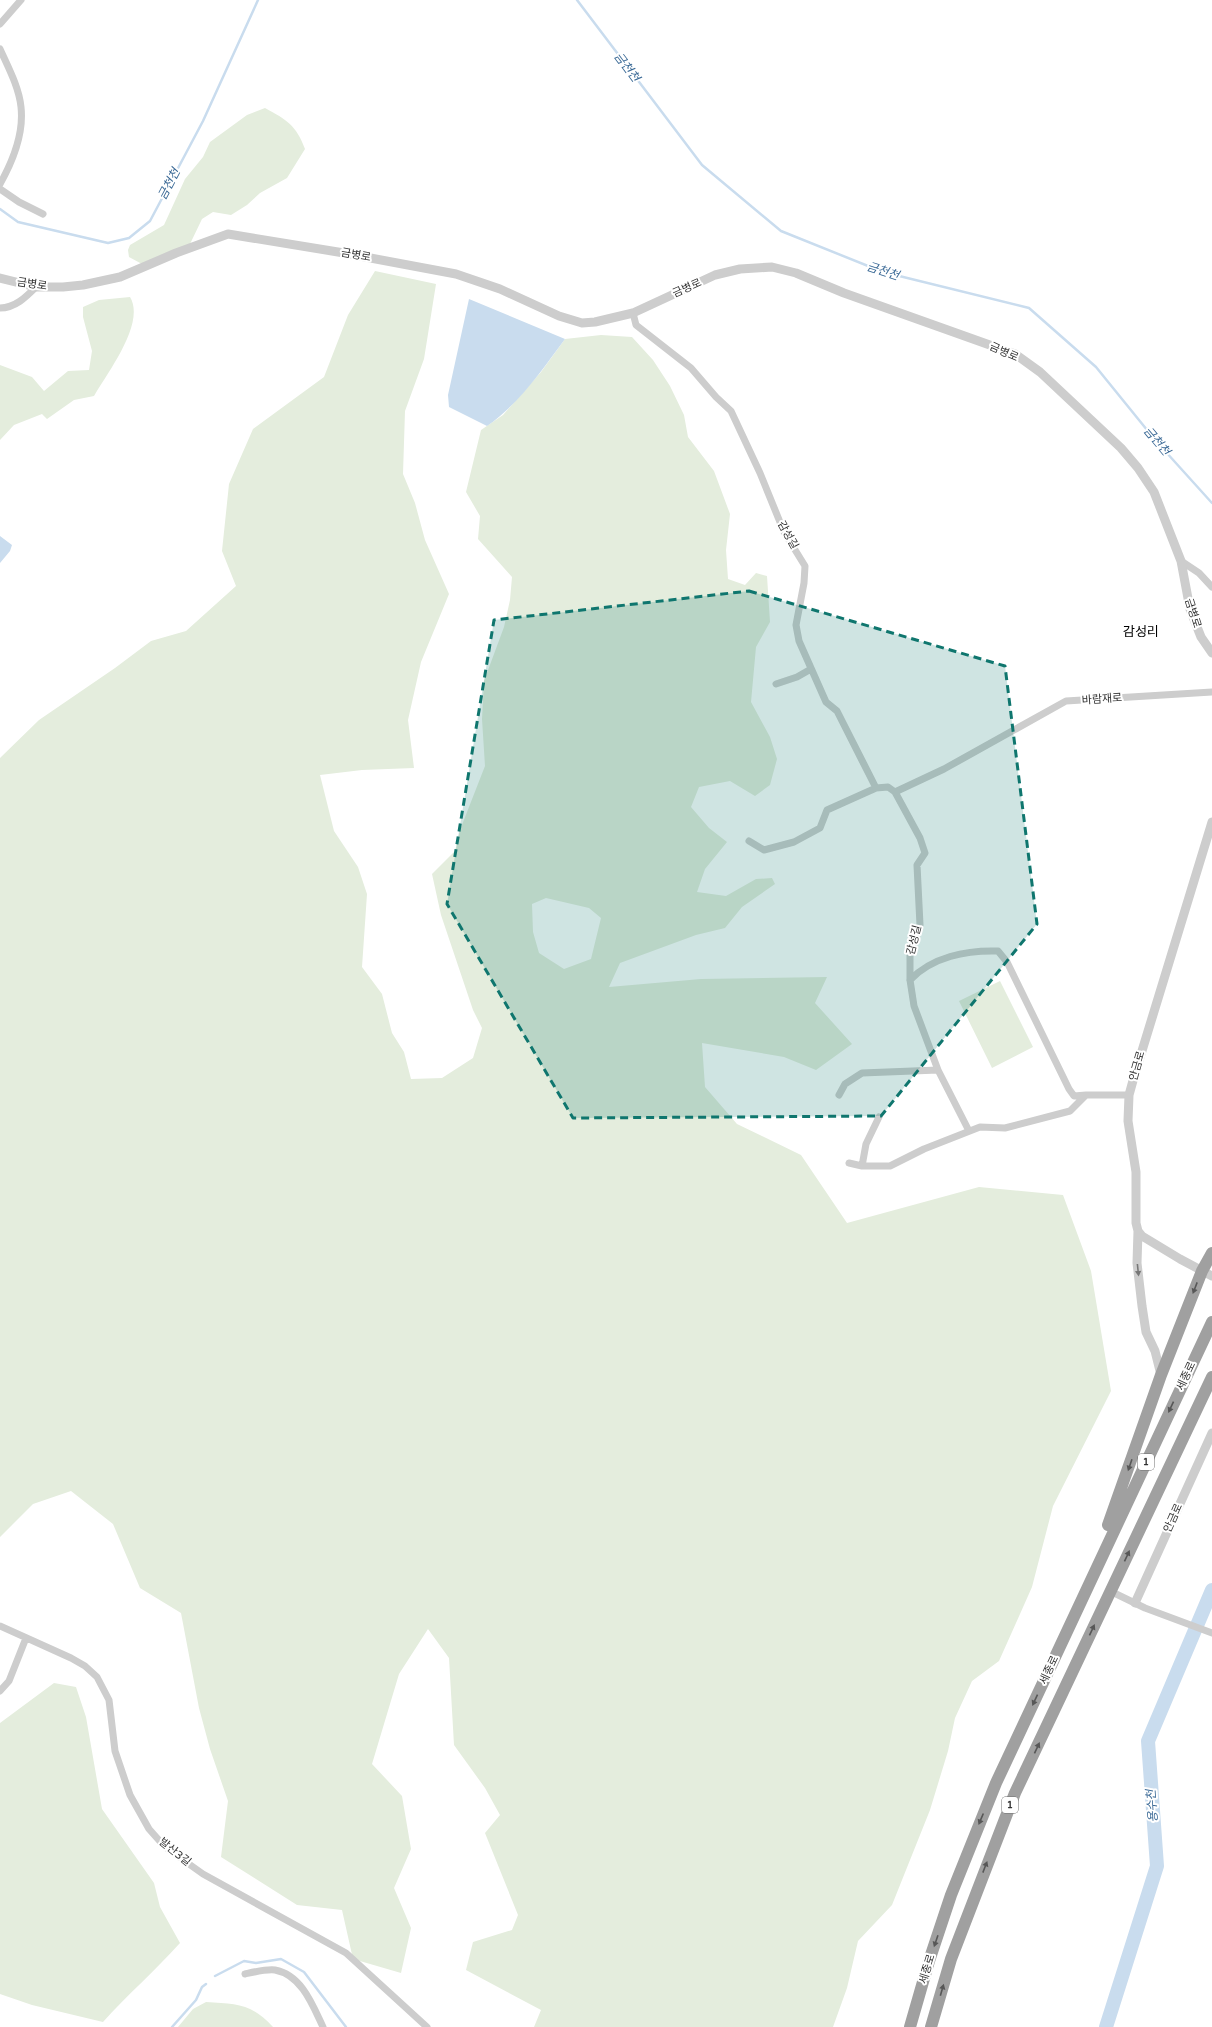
<svg xmlns="http://www.w3.org/2000/svg" width="1212" height="2027" font-family="'Varela Round','Noto Sans KR',sans-serif">
<style>
.green{fill:#e4eddd;fill-rule:evenodd}
.water{fill:#c9dcee}
.lines{fill:none;stroke-linecap:round;stroke-linejoin:round}
.stream{stroke:#c9dcee;stroke-width:2.5}
.river{stroke:#c9dcee;stroke-width:14}
.minor{stroke:#cdcdcd;stroke-width:7}
.tertiary{stroke:#cdcdcd;stroke-width:9}
.trunk{stroke:#a0a0a0;stroke-width:12}
.oneway{fill:#777}
.oneway2{fill:#575757}
.marked{fill:#0f766e;fill-opacity:0.2;stroke:#0f766e;stroke-width:3;stroke-dasharray:8 5;stroke-linejoin:round}
.labels{text-anchor:middle;dominant-baseline:central;stroke-width:4;stroke-linejoin:round;paint-order:stroke}
.shield{fill:#fff;stroke:#6e6e6e;stroke-width:1}
.shield-label{font-size:10px;font-weight:bold;fill:#303030}
.street-label{font-size:11px;fill:#303030;stroke:#fff}
.water-label{font-size:12px;font-style:italic;fill:#3a6996;stroke:#fff}
.quarter-label{font-size:13px;fill:#000;stroke:#fff}
</style>
<rect width="100%" height="100%" fill="#fff"/>
<path class="green" d="M265 108C287 120 296 125 305 149L287 178 260 193 247 205 231 215 213 212 202 219 190 244 142 264 129 257 128 250 130 245 164 225 185 179 203 157 210 142 247 115Z
M375 271 436 284 424 359 405 411 403 474 415 503 425 540 449 594 421 662 408 720 414 768 362 770 320 775 334 831 358 867 367 894 362 967 382 994 392 1033 404 1052 411 1079 442 1078 473 1058 482 1028 473 1010 441 915 432 874 455 851 460 830 485 766 482 719 484 681 504 627 510 600 512 577 478 539 480 516 466 492 481 430 503 415 541 372 565 339 601 335 632 337 653 360 670 386 684 415 688 437 714 471 730 514 726 550 728 579 745 585 756 573 767 576 770 622 756 647 751 702 770 737 777 759 770 785 755 796 730 781 699 787 691 807 709 828 727 842 705 869 697 892 726 896 756 879 772 878 775 884 742 907 725 928 696 935 620 963 609 987 701 979 827 977 815 1003 852 1044 816 1070 784 1057 702 1043 705 1087 737 1124 801 1155 847 1223 979 1187 1063 1195 1091 1271 1111 1391 1053 1506 1032 1587 999 1661 972 1681 955 1718 948 1751 930 1810 892 1905 858 1941 847 1988 833 2027H534L541 2010 466 1970 473 1942 512 1930 518 1915 485 1833 500 1815 485 1788 454 1745 449 1658 428 1629 399 1674 372 1764 402 1796 411 1849 394 1888 411 1928 401 1973 353 1959 342 1910 297 1905 221 1857 228 1801 210 1749 199 1708 181 1613 140 1588 113 1524 71 1491 33 1504 0 1537V758L39 720 115 668 151 641 186 631 236 586 222 551 229 484 253 429 324 377 348 315ZM546 898 589 908 601 918 591 959 564 969 539 953 533 932 532 904Z
M130 297C146 323 107 373 94 396L74 400 47 419 42 414 14 425 0 440V365L32 377 44 391 68 371 89 370 92 351 83 317V307L99 300Z
M1000 981 1033 1047 992 1068 959 1001Z
M54 1683 76 1687 86 1717 102 1809 154 1883 160 1907 180 1943C155 1971 127 1995 103 2022L32 2005 0 1994V1723Z
M206 2002C236 2004 251 2003 273 2027H178L193 2009Z"/>
<path class="water" d="M469 299 565 339C542 370 519 404 487 426L449 407 448 395Z
M0 536 12 545 10 551 0 563Z"/>
<g class="lines">
<path class="stream" d="M577 0 702 165 781 231 883 272 1029 308 1096 367 1156 441 1212 503
M0 209 18 222 108 243 129 238 150 221 203 121 258 0
M215 1976 244 1961 256 1963 281 1959 304 1972 346 2027
M172 2027 196 2000 202 1987 206 1984"/>
<path class="river" d="M1106 2027 1157 1866 1148 1741 1212 1590"/>
<path class="minor" d="M0 24 21 0
M0 49C8 67 19 87 21 107 24 134 13 161 0 184
M0 189 19 202 43 214
M0 308C15 308 26 297 36 287
M633 313 636 325 691 368 716 397 731 411 760 473 784 532 805 566 804 583 796 625 799 641 826 702 837 711 876 788 888 787 895 792 920 838 925 853 917 865 920 925 910 952V980L914 1006 938 1070 969 1131
M1181 561 1199 573 1212 587
M776 684 797 677 811 669
M895 792 944 769 1066 701 1212 692
M749 841 764 850 794 842 820 828 827 810 876 788
M910 980C932 957 966 950 998 951L1007 962 1069 1089 1074 1096 1086 1095
M839 1095 845 1084 862 1073 938 1070
M849 1163 862 1166H890L924 1149 980 1127 1005 1128 1070 1111 1086 1095H1129
M862 1166 866 1144 879 1117
M1110 1591 1145 1608 1212 1633
M0 1626 71 1658 85 1666 97 1677 109 1700 115 1751 130 1795 149 1829 165 1847 203 1874 346 1953 427 2027
M0 1691 9 1681 26 1638
M245 1974C254 1972 266 1969 275 1970 302 1975 313 2006 323 2027"/>
<path class="tertiary" d="M0 278 36 287H63L83 285 120 277 176 253 228 234 344 253 456 274 500 289 559 316 582 323 595 322 633 313 715 275 740 269 772 267 796 273 844 293 1015 354 1040 372 1121 448 1138 468 1154 492 1181 561 1190 609 1201 637 1212 653
M1212 822 1134 1077 1129 1095 1128 1121 1136 1172V1223L1138 1231 1142 1236 1180 1259 1212 1276
M1138 1231 1137 1263 1142 1306 1146 1332 1155 1351 1161 1375
M1135 1603 1212 1433"/>
<path class="trunk" d="M1108 1525 1161 1375 1202 1271 1212 1253
M910 2027 929 1961 951 1895 996 1783 1212 1322
M931 2027 951 1959 1015 1793 1212 1377"/>
</g>
<defs><path id="oneway-solid" d="M-6-.8H1V-3.2L6.5 0L1 3.2V.8H-6Z"/></defs>
<use class="oneway" href="#oneway-solid" transform="translate(1138 1270) rotate(84)"/>
<g class="oneway2">
<use href="#oneway-solid" transform="translate(1195 1288) rotate(111)"/>
<use href="#oneway-solid" transform="translate(1171 1407) rotate(115)"/>
<use href="#oneway-solid" transform="translate(1130 1465) rotate(109)"/>
<use href="#oneway-solid" transform="translate(1127 1556) rotate(-65)"/>
<use href="#oneway-solid" transform="translate(1092 1630) rotate(-65)"/>
<use href="#oneway-solid" transform="translate(1035 1700) rotate(115)"/>
<use href="#oneway-solid" transform="translate(1037 1748) rotate(-65)"/>
<use href="#oneway-solid" transform="translate(981 1819) rotate(113)"/>
<use href="#oneway-solid" transform="translate(985 1867) rotate(-69)"/>
<use href="#oneway-solid" transform="translate(936 1941) rotate(109)"/>
<use href="#oneway-solid" transform="translate(942 1990) rotate(-74)"/>
</g>
<path class="marked" d="M749 591 1005 666 1037 924 881 1116 573 1118 447 904 494 620Z"/>
<g class="labels">
<g class="shield">
<rect x="1138" y="1454" width="16" height="16" rx="3"/>
<rect x="1002" y="1797" width="16" height="16" rx="3"/>
</g>
<g class="shield-label">
<text x="1146" y="1462">1</text>
<text x="1010" y="1805">1</text>
</g>
<g class="street-label">
<text transform="translate(356 255) rotate(10)">금병로</text>
<text transform="translate(32 284) rotate(8)">금병로</text>
<text transform="translate(687 288) rotate(-24)">금병로</text>
<text transform="translate(1004 352) rotate(24)">금병로</text>
<text transform="translate(788 535) rotate(61)">감성길</text>
<text transform="translate(1193 613) rotate(72)">금병로</text>
<text transform="translate(1102 699) rotate(-4)">바람재로</text>
<text transform="translate(914 940) rotate(-76)">감성길</text>
<text transform="translate(1137 1066) rotate(-74)">안금로</text>
<text transform="translate(1186 1376) rotate(-65)">세종로</text>
<text transform="translate(1173 1518) rotate(-66)">안금로</text>
<text transform="translate(1049 1670) rotate(-65)">세종로</text>
<text transform="translate(175 1852) rotate(39)">발산3길</text>
<text transform="translate(927 1969) rotate(-73)">세종로</text>
</g>
<g class="water-label">
<text transform="translate(627 67) rotate(53)">금천천</text>
<text transform="translate(169 184) rotate(-62)">금천천</text>
<text transform="translate(883 271) rotate(18)">금천천</text>
<text transform="translate(1157 441) rotate(50)">금천천</text>
<text transform="translate(1152 1806) rotate(-94)">용수천</text>
</g>
<g class="quarter-label">
<text x="1141" y="632">감성리</text>
</g>
</g>
</svg>
